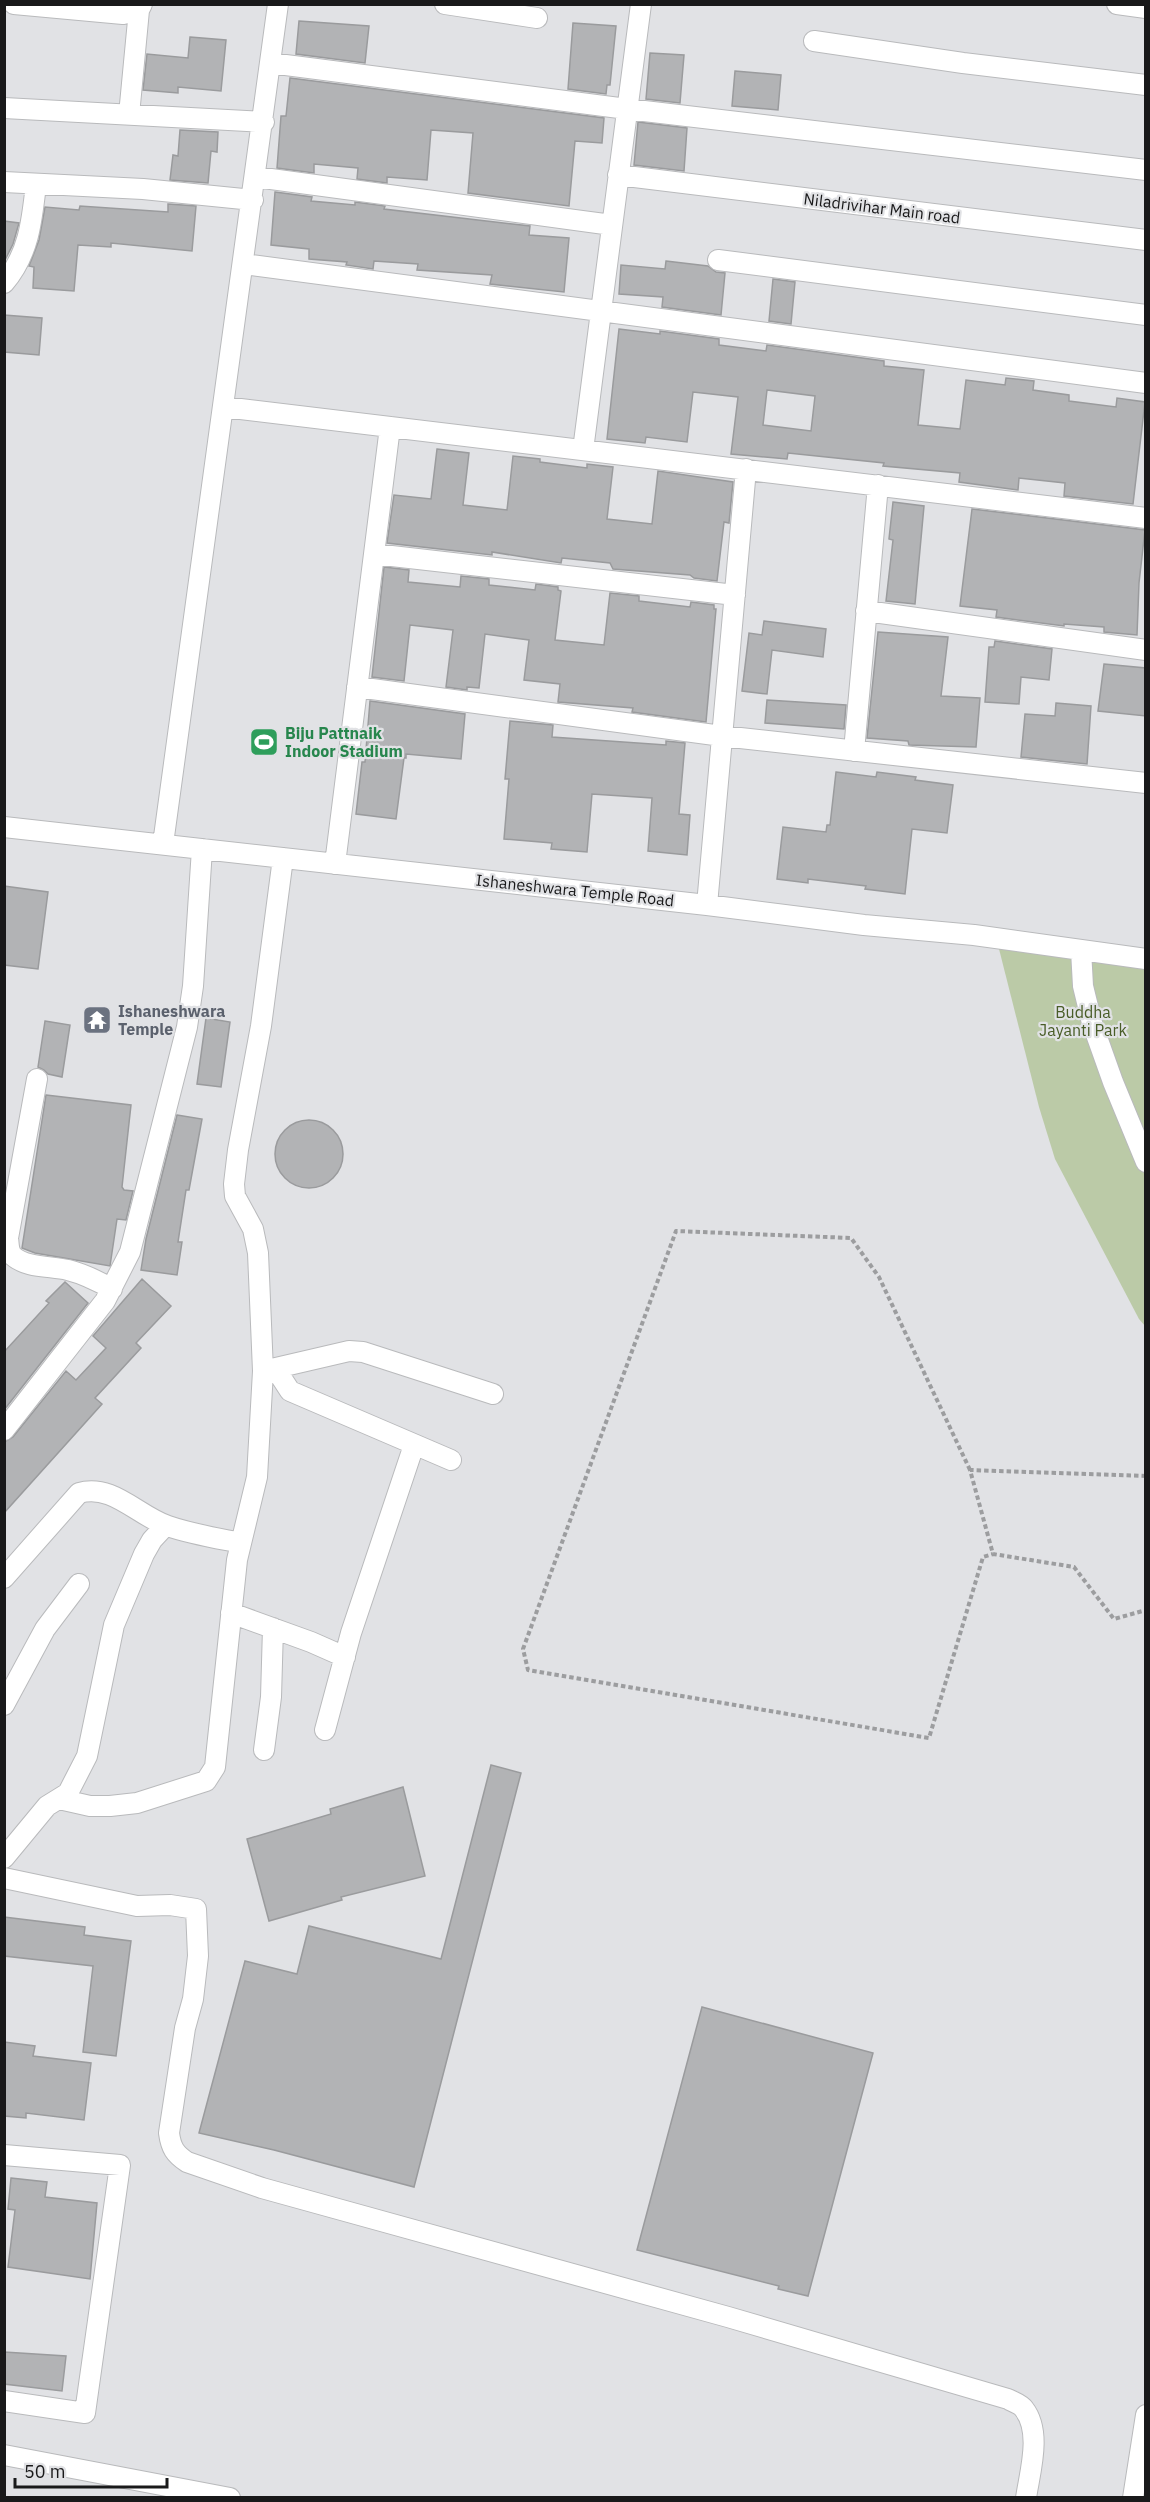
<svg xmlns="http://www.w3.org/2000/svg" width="1150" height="2502" font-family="'IBM Plex Sans',sans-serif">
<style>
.green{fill:#bbcaa7}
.building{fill:#b2b3b5;stroke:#9a9b9d;stroke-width:1.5;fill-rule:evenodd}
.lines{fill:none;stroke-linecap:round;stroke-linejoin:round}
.minor-casing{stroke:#b9babc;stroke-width:22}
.path{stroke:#9c9d9f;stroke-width:4;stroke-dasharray:4.5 3;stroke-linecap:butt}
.minor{stroke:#fff;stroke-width:20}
.labels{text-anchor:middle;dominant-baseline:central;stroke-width:4.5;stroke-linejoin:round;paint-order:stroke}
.street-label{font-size:16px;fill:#19191a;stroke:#e1e2e5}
.leisure-label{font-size:16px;font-weight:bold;fill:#27864d;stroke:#e1e2e5;text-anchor:start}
.worship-label{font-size:16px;font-weight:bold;fill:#5b616d;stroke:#e1e2e5;text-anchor:start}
.park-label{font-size:16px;fill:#495d27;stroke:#e1e2e5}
</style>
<rect width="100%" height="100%" fill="#e1e2e5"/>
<path class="green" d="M997 941 1145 967V1326L1139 1319 1055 1159 1039 1107Z"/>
<path class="building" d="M299 21 369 26 365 63 296 54Z
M573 23 616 26 610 85H607L606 94 568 89Z
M190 37 226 40 221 91 178 87V93L143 90 147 54 188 58Z
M650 53 684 55 680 103 646 99Z
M735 71 781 75 778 110 732 106Z
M290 78 604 118 602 143 575 141 569 206 468 193 473 133 431 130 427 180 387 177V183L357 179 358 168 314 164V173L277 168 281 116H286Z
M638 122 687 128 684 171 634 165Z
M180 130 218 132 217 152 211 151 208 183 170 180 173 155 178 156Z
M275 192 312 197 311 201 355 205V202L385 206 384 209 530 226 529 235 569 238 564 292 490 284 492 275 417 270 418 264 374 261 373 269 346 265 347 262 309 259V249L271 245Z
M168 204 196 206 192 251 111 243V247L78 245 74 291 33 288 34 267 29 266 39 240 45 207 79 210 80 206 168 212Z
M4 221 19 223 13 244 4 262Z
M666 261 708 266 716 272 725 273 721 315 662 307 663 297 619 294 621 265 665 269Z
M773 279 795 282 791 324 769 321Z
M4 315 42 318 39 355 4 352Z
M619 329 660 334V331L719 339V345L766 351 767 345 884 361V366L924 370 918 425 960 429 966 380 1005 385 1006 378 1034 381 1033 390 1069 395V401L1116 407 1117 398 1145 402 1133 504 1064 496 1065 483 1019 478 1018 490 959 482 960 473 883 466 884 463 788 453 787 459 731 454 738 397 693 392 687 442 646 437 645 443 607 439ZM767 390 815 396 811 431 763 425Z
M437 449 469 453 463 505 507 510 513 456 540 459V462L587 468V464L613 467 607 519 652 524 658 471 733 482 729 523 724 522 717 581 694 578 690 575 613 569 610 563 562 558 561 563 492 552V555L387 543 394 495 431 499Z
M893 502 924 506 915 604 886 601 893 540 889 539Z
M972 509 1145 530 1139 583 1137 635 1104 632V627L1064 624V626L996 617 997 610 960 606Z
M384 567 409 570 408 582 460 587 461 576 489 579V585L535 590 536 584 558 587V590L561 591 555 640 604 645 610 593 639 596V601L690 607 691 602 714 605V609H716L706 722 632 712 633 708 558 702 560 684 524 680 529 640 485 634 479 688 467 687V690L446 687 453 630 410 625 404 681 372 677Z
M764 621 826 629 823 657 772 650 767 694 742 691 749 633 762 635Z
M878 632 948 637 941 696 980 698 976 747 909 745 908 741 867 738Z
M995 641 1052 649 1049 680 1021 677 1019 704 985 702 989 647H994Z
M1104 664 1146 668V716L1098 711Z
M767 700 846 705 844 729 765 723Z
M370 701 465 714 461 759 406 754V758H404L396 819 356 814 362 762H365Z
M1056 703 1091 706 1087 764 1021 757 1025 714 1055 716Z
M510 721 553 725 552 737 666 745V741L685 743 679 814 690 815 687 855 648 851 652 798 592 794 587 852 551 849 552 843 504 839 509 779H505Z
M836 772 876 777 877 772 916 777 915 780 953 785 947 833 912 829 905 894 865 889 866 886 808 879V883L777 879 783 827 826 832 827 825H830Z
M4 886 48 892 38 969 4 965Z
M206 1018 230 1022 221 1087 197 1084Z
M45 1021 70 1025 62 1077 48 1074 44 1070 38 1067Z
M46 1095 131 1105 122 1187 124 1190 133 1191 126 1220 117 1219 110 1266 35 1253 22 1248Z
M177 1115 202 1119 189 1190H186L178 1242H182L177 1275 141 1270 146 1239Z
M275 1154a34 34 0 1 1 68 0a34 34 0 1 1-68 0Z
M142 1279 171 1306 136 1343 141 1348 95 1398 102 1404 4 1513V1442L13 1437 66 1371 76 1380 106 1348 93 1336Z
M65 1282 88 1303 4 1410V1352L49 1303 46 1301Z
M491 1765 521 1773 414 2187 274 2150 199 2133 245 1961 297 1974 309 1926 441 1959Z
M403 1787 425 1876 341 1897 342 1900 269 1921 247 1839 331 1814 330 1809Z
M4 1917 85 1927 84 1935 131 1941 116 2056 83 2052 93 1966 4 1956Z
M702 2007 873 2053 808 2296 778 2289 779 2286 637 2250Z
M4 2042 35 2046 33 2056 91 2063 84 2120 26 2113V2118L4 2116Z
M11 2178 47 2182 45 2197 97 2203 90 2279 8 2267 15 2210 8 2209Z
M4 2352 66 2356 62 2391 4 2384Z"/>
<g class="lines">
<g class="minor-casing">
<path id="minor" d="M14 4 123 14 139 10 142 4
M445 4 537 18
M1117 4 1146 8
M814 41 963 63 1146 85
M270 63 627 109 1146 170
M4 108 264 122
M129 115 139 10
M618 175 1146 240
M256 177 612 225
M4 182 143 189 253 200
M718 260 1146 315
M244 264 1146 383
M4 283C29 254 32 220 36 184
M224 407 1146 518
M583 450 641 4
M374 554 735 595
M866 611 1146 650
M357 687 722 736 1146 783
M854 751 878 485
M4 827 707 905 864 925 974 935 1146 959
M163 844 278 4
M335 864 390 427
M707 905 746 469
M1081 950 1083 986 1092 1023 1113 1082 1146 1162
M37 1079 8 1238C9 1244 8 1251 13 1256 26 1268 52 1266 68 1270 84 1274 98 1281 112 1289
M275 1368 290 1391 451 1460
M263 1371 349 1351 363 1352 493 1394
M4 1430 105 1301 130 1252 187 1027 193 986 202 849
M4 1578 79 1493C112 1483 138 1516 168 1526 191 1534 216 1538 241 1543
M231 1613 311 1642 345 1657
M4 1705 45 1629 79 1584
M325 1730 351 1633 414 1445
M264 1750 271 1697 273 1628
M59 1799 90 1806H110L137 1803 206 1781 215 1767 237 1560 257 1477 263 1371 258 1253 253 1229 235 1196 234 1184 238 1150 261 1026 283 858
M4 1858 47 1806 68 1793 87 1756 114 1625 144 1554 152 1540 165 1526
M4 1878 137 1906 170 1905 196 1909 198 1956 193 1999 185 2028 169 2133C171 2148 175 2154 187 2162L262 2188 728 2317 1008 2399C1013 2402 1021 2404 1024 2409 1042 2432 1030 2471 1026 2498
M4 2155 120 2165 85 2413 4 2401
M4 2455 230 2498
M1133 2498 1146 2415"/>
</g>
<path class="path" d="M970 1470 879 1277 851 1238 676 1231 523 1649 528 1670 929 1738 983 1557 993 1554
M1146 1476 970 1470 993 1554 1074 1567 1114 1619 1146 1610"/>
<use href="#minor" class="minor"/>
</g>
<defs>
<g id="stadium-square" transform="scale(1.5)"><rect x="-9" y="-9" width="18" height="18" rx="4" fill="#2e9e5b" stroke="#e1e2e5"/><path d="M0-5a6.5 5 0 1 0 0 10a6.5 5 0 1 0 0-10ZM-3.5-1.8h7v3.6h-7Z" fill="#fff"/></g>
<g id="temple-square" transform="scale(1.5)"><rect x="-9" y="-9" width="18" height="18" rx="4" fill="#6b7280" stroke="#e1e2e5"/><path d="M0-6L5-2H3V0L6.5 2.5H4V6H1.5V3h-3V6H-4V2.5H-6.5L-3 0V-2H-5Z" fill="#fff"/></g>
</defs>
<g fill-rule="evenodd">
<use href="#stadium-square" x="264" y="742"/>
<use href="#temple-square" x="97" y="1020"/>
</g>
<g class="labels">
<g class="street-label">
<text transform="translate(882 208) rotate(7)">Niladrivihar Main road</text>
<text transform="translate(575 890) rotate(6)">Ishaneshwara Temple Road</text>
</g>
<g class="leisure-label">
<text x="285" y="733">Biju Pattnaik<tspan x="285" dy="18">Indoor Stadium</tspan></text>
</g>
<g class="worship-label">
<text x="118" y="1011">Ishaneshwara<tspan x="118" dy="18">Temple</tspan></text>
</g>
<g class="park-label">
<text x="1083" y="1012">Buddha<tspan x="1083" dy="18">Jayanti Park</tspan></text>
</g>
</g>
<rect width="1150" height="2502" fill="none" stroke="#19191a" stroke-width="12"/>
<path d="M15 2478v9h152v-9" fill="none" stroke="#19191a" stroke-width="3"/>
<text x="24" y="2478" font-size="18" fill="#19191a" stroke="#e1e2e5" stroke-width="4.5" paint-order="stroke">50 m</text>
</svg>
